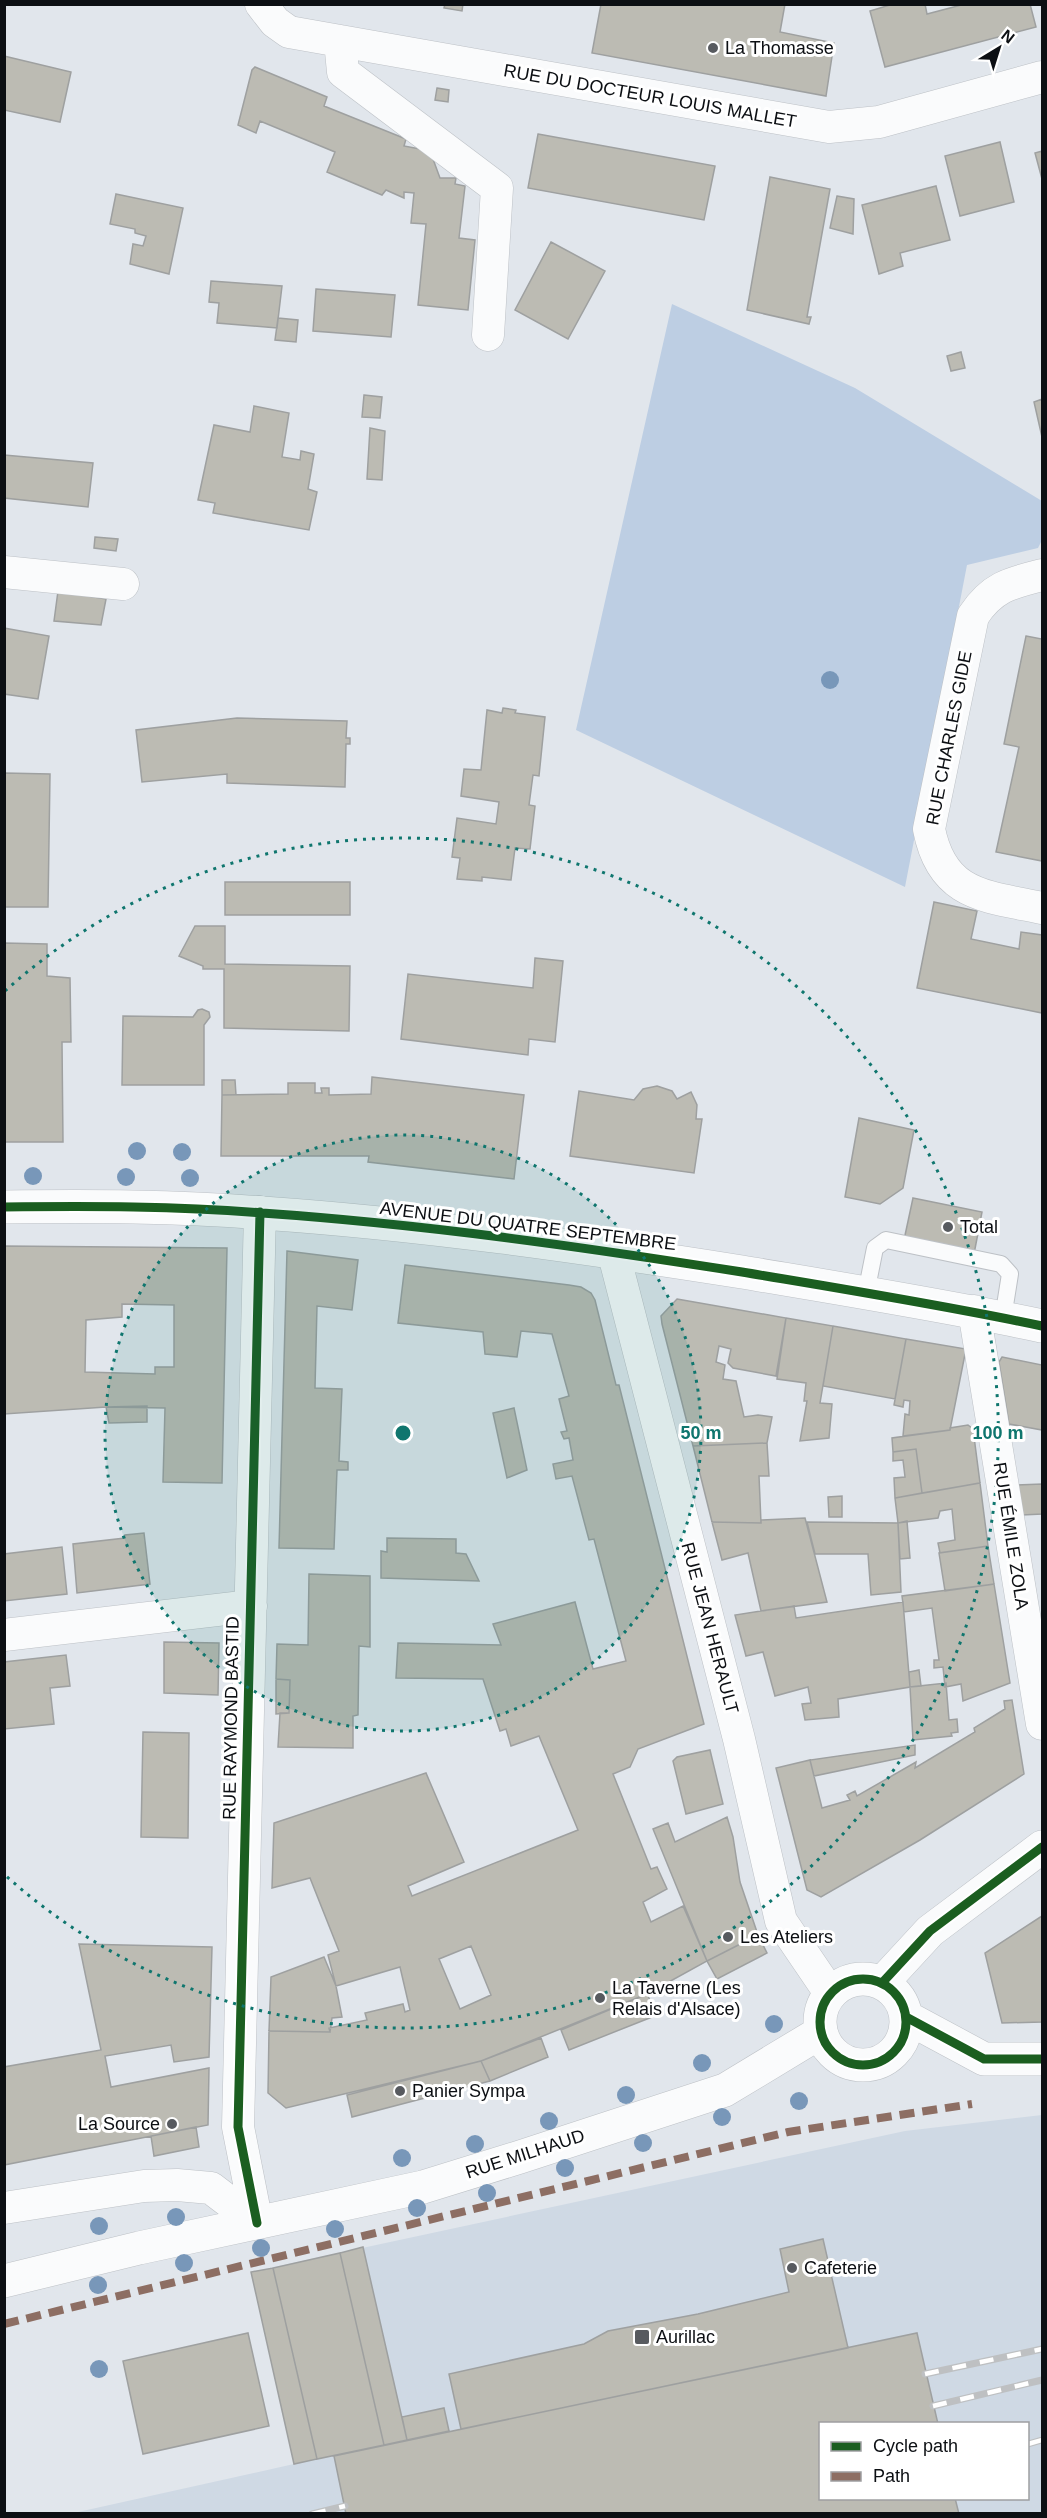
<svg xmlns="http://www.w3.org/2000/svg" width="1047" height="2518" font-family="Arial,sans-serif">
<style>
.built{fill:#cfd9e4;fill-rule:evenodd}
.green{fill:#bdcee3}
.building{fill:#bcbbb3;stroke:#9ea0a0;stroke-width:1.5;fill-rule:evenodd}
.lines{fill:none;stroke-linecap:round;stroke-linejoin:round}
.service-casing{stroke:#bdc1c6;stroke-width:18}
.minor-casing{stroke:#bdc1c6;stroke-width:33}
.tertiary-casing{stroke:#bdc1c6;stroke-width:34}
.service{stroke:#fafbfc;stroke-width:16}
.minor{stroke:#fafbfc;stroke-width:32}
.tertiary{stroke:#fafbfc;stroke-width:33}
.rail-casing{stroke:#bec0c2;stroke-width:7}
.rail{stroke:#fff;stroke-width:4.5;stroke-dasharray:14;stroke-linecap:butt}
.quiet{stroke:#8d6e63;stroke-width:8;stroke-dasharray:15 8;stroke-linecap:butt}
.cycleway-casing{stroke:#fff;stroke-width:13}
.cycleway{stroke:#1b5e20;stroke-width:9}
.tree{fill:#7897b9}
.ring{fill:none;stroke:#0f766e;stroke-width:3;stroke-dasharray:3 6}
.poi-dot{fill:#575a5f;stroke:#fff;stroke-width:2}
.labels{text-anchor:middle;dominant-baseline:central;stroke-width:6;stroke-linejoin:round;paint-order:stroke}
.poi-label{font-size:18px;fill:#0c0f13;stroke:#fff;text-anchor:start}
.street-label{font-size:18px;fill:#0c0f13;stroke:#fff}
.centre{fill:#0f766e;stroke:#fff;stroke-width:3}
.ring-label{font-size:18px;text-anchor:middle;font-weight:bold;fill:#0f766e;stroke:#fff;stroke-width:6;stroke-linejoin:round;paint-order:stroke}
</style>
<rect width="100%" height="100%" fill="#e1e6ec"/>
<path class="built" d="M1042 2115V2513L69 2514 294 2464 251 2272 905 2131ZM820 2424H1028V2498H820Z"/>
<path class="green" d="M672 304 855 388 1042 501V540L1038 548 967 565 905 887 576 730Z"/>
<path class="building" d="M445 4H463L462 11 444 8Z
M601 4H785L780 32 834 43 826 96 592 53Z
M893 4H925L927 14 965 4H1030L1036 27 885 67 870 11Z
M4 56 71 72 60 122 4 110Z
M255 67 327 97 324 106 406 139 404 146 430 151 440 178H456L455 184 465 186 459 238 475 240 468 310 418 305 426 224 411 223 414 193 404 192V198L386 190 382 195 327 172 335 152 260 121 256 133 238 125 252 70Z
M437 88 449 90 448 102 435 100Z
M538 134 715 166 704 220 528 188Z
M1000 142 1014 202 960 216 945 156Z
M1042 151V179L1035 153Z
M770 177 830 189 807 317H811L809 324 747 310Z
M936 186 950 240 900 253 903 266 879 274 862 205Z
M116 194 183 208 169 274 130 264 133 244 143 246 146 236 135 233V229L110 224Z
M837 196 854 199 853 234 830 228Z
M551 242 605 271 568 339 515 310Z
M211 281 282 286 277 328 217 323 219 303 209 302Z
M316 289 395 295 391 337 313 331Z
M278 318 298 320 296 342 275 340Z
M961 352 965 368 951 371 947 356Z
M364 395 382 397 380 418 362 417Z
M1042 399V437L1034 402Z
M254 406 289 413 282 457 300 460 301 451 314 454 308 489 317 492 309 530 213 513 215 503 198 500 214 425 250 432Z
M370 428 385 431 382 480 367 479Z
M4 455 93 463 88 507 4 498Z
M95 537 118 539 116 551 94 548Z
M58 591 106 599 101 625 54 621Z
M4 628 49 636 38 699 4 694Z
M1026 636 1042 639V861L996 852 1019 747 1004 744Z
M503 708 516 710 515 713 545 717 539 776 533 775 529 805 535 806 530 849 515 848 511 880 482 877V881L457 879 460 858 452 857 457 818 496 824 499 802 461 796 464 769 481 770 487 710 502 713Z
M237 718 347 721 346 738H350V744H346L345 787 227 783V774L142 782 136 730Z
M4 773 50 774 48 907H4Z
M225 882H350V915H225Z
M934 902 977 911 971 939 1019 949 1021 932 1042 935V1013L917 988Z
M195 926H225V964L350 966 349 1031 224 1028V969H203V966L179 956Z
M4 943 47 944V976L70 978 71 1042H62L63 1142H4Z
M535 958 563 961 555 1042 529 1039 528 1055 401 1039 408 974 533 988Z
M202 1009 209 1012 210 1017 204 1025V1085H122L123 1016 193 1017 198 1010Z
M372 1077 524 1095 514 1179 368 1162 369 1156H221L222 1095 288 1094V1083H315V1093H322L321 1088H329V1095L371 1094Z
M222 1080H235L236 1095H222Z
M657 1086 672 1091 677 1099 691 1092 697 1105 696 1119H702L694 1173 570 1156 579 1091 634 1100 643 1089Z
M859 1118 914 1130 903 1188 880 1204 845 1197Z
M913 1198 982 1212 974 1254 904 1240Z
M4 1246 227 1248 222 1483 163 1482 165 1408 106 1407 4 1414ZM122 1304 174 1305V1367H155V1374L85 1372 86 1320 122 1317Z
M287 1251 358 1260 352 1310 317 1306 315 1388 342 1389 339 1461 348 1462V1470H337L334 1549 279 1548Z
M405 1265 569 1285 581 1287 591 1293 595 1300 616 1385H619L704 1724 638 1749 630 1767 613 1774 651 1869 657 1867 667 1889 643 1902 651 1922 683 1906 707 1961 647 1994 481 2061 286 2108 268 2093 269 2031 330 2032 329 2028 367 2020 365 2013 403 2004 405 2012 410 2010 400 1967 336 1986 328 1955 339 1951 310 1878 272 1888 274 1823 426 1773 464 1862 408 1886 412 1896 578 1830 539 1736 511 1746 506 1729 500 1731 483 1679 396 1678 398 1643 501 1645 493 1624 575 1602 593 1669 626 1661 594 1539 589 1540 572 1476 556 1479 553 1464 573 1460 569 1438 564 1439 561 1432 567 1431 559 1399 569 1396 552 1334 521 1331 517 1357 485 1354 483 1332 398 1323ZM471 1946 491 1995 460 2009 439 1959Z
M677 1299 786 1318 776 1376 733 1368 728 1363 731 1349 719 1346 716 1362 725 1365 723 1379 736 1381 744 1417 758 1415 772 1417 767 1443 693 1446 662 1324 661 1316Z
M786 1318 833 1326 820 1403 832 1404 829 1438 800 1441 807 1401H804L806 1383 777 1379Z
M833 1326 906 1339 895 1399 823 1386Z
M906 1339 966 1349 950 1430 903 1436 905 1414 909 1415 910 1401 904 1400 903 1407 894 1405Z
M1002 1357 1042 1365V1430L1009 1424 999 1362Z
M147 1406V1422L109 1423 106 1407Z
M514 1408 527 1470 507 1478 493 1413Z
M968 1425 973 1429 980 1483 922 1493 916 1449 893 1452 892 1438 950 1430V1428Z
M767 1443 769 1476H759L761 1523 712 1522 693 1446Z
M916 1449 922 1493 895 1498 894 1478 905 1477 903 1460 893 1461V1452Z
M980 1483 988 1546 940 1553 938 1543 955 1540 952 1509 940 1511 938 1518 898 1523 895 1498Z
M1042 1484V1514L1022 1515 1017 1485Z
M842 1496V1517H829L828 1497Z
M805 1518 827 1602 761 1611 748 1553 722 1560 712 1522 761 1523V1520Z
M907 1521 910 1558 900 1559 898 1523Z
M807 1522 898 1523 901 1592 871 1595 868 1554H815Z
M144 1533 150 1584 77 1593 73 1544 125 1538V1535Z
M387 1538 456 1539V1553L466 1554 479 1581 381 1578V1551L387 1552Z
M988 1546 994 1584 945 1591 939 1553Z
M62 1547 67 1594 4 1601V1554Z
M309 1574 370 1576V1647L359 1646 358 1715 353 1716V1748L278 1747 280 1713H289L290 1680 276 1679 277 1644 308 1645Z
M994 1584 1010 1683 963 1701 961 1684 945 1687 943 1667 934 1668V1660H939L932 1608 904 1612 902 1596Z
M903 1602 910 1687 838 1699 839 1717 805 1720 802 1704 811 1703 808 1687 775 1696 763 1652 746 1656 735 1615 794 1606 796 1618Z
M164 1642 219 1643 218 1695 164 1693Z
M66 1655 70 1686 50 1688 54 1724 4 1729V1662Z
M919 1670 921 1686 910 1687 909 1672Z
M276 1679 290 1680 289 1713 276 1714Z
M946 1683 949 1720 957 1719 958 1732 951 1733 952 1736 913 1740 910 1687Z
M1012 1700 1024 1774 920 1840 821 1897 807 1890 776 1768 810 1760 822 1808 850 1800 847 1795 855 1791 857 1796 916 1762 915 1768 975 1732 974 1728 1005 1709 1004 1701Z
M143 1732 189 1733 188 1838 141 1837Z
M915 1745V1755L814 1776 810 1760Z
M710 1750 723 1804 686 1814 673 1761 677 1757Z
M727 1817 733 1837 740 1882 758 1935 707 1961 653 1829 668 1823 675 1842Z
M1042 1916V2022L1002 2023 985 1953Z
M758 1935 767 1953 717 1979 707 1961Z
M79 1944 212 1947 209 2057 174 2062 171 2045 105 2056 111 2087 209 2068 208 2125 4 2165V2067L101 2050Z
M324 1957 336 1986 342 2017 332 2018 330 2032 269 2031 271 1977Z
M647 1994 657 2015 569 2050 561 2030Z
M541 2038 548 2057 490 2081 481 2061Z
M481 2061 490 2081 352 2117 347 2095Z
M196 2127 199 2147 154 2156 151 2136Z
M823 2239 848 2348 461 2429 449 2374 584 2344 608 2331 698 2314 789 2292 780 2249Z
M363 2247 407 2440 384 2445 340 2253Z
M340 2253 384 2445 317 2459 273 2268Z
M273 2268 317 2459 294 2464 251 2272Z
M248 2333 269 2426 143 2454 123 2361Z
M917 2333 938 2424H820V2498H955L959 2514H346L334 2456Z
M444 2408 449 2431 407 2440 402 2417Z"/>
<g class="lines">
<g class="service-casing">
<path id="service" d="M866 1293 875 1248 886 1240 1001 1264 1010 1274 1003 1318"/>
</g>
<g class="minor-casing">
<path id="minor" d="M261 4 275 22 289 32 829 127 879 122 1042 77
M340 41 343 72 497 188 488 335
M4 572 123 584
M1042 575C1010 583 992 587 973 616L929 829C942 896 985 896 1042 908
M613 1251 739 1739 781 1921 830 1993
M974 1311 1042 1724
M4 1635 251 1606
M4 2208 144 2186 177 2185 211 2188 257 2223
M257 2223 238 2127 260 1212"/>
</g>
<g class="tertiary-casing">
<path id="tertiary" d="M4 1207C90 1206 177 1206 262 1213 423 1224 583 1247 742 1272 843 1289 943 1305 1042 1326
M820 2022a43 43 0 1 1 86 0a43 43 0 1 1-86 0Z
M882 1983 930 1931 1042 1847
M906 2017 984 2059H1042
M4 2281 139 2248 423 2187 520 2157 725 2090 821 2032"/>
</g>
<use href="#service" class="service"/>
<use href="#minor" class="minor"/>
<use href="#tertiary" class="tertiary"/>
<g class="rail-casing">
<path id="rail" d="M925 2374 1042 2349
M933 2406 1042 2380
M1028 2444 1042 2440
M312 2514 345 2506"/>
</g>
<use href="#rail" class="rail"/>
<path class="quiet" d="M4 2324 788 2132 972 2104"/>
<g class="cycleway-casing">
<path id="cycleway" d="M4 1207C90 1206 177 1206 262 1213 423 1224 583 1247 742 1272 843 1289 943 1305 1042 1326
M820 2022a43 43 0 1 1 86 0a43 43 0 1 1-86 0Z
M882 1983 930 1931 1042 1847
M906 2017 984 2059H1042
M257 2223 238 2127 260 1212"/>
</g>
<use href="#cycleway" class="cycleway"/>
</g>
<g class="tree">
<circle cx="830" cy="680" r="9"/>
<circle cx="137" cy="1151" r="9"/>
<circle cx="182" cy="1152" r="9"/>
<circle cx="33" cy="1176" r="9"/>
<circle cx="126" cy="1177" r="9"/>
<circle cx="190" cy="1178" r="9"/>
<circle cx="774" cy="2024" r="9"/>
<circle cx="702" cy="2063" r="9"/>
<circle cx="626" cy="2095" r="9"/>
<circle cx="799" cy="2101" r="9"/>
<circle cx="722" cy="2117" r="9"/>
<circle cx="549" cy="2121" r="9"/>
<circle cx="643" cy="2143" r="9"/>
<circle cx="475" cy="2144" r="9"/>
<circle cx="402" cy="2158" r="9"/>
<circle cx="565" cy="2168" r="9"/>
<circle cx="487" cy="2193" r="9"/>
<circle cx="417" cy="2208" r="9"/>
<circle cx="176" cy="2217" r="9"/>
<circle cx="99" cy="2226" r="9"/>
<circle cx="335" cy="2229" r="9"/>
<circle cx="261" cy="2248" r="9"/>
<circle cx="184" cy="2263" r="9"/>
<circle cx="98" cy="2285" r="9"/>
<circle cx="99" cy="2369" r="9"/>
</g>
<circle cx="403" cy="1433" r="298" fill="#0f766e" fill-opacity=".12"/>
<g class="ring">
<circle cx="403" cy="1433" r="298"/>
<path d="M5 991A595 595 0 1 1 5 1875"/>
</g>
<g class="poi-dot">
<circle cx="713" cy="48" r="6"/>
<circle cx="948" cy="1227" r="6"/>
<circle cx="728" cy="1937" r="6"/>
<circle cx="600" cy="1998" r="6"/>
<circle cx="400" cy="2091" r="6"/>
<circle cx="172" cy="2124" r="6"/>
<circle cx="792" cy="2268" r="6"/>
<rect x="634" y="2329" width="16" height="16" rx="3"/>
</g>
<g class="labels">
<g class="poi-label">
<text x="725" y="48">La Thomasse</text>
<text x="960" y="1227">Total</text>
<text x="740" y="1937">Les Ateliers</text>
<text x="612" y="1988">La Taverne (Les<tspan x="612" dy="21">Relais d'Alsace)</tspan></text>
<text x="412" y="2091">Panier Sympa</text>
<text x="160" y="2124" text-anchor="end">La Source</text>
<text x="804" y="2268">Cafeterie</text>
<text x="656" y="2337">Aurillac</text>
</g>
<g class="street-label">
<text transform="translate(650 96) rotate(10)">RUE DU DOCTEUR LOUIS MALLET</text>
<text transform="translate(949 738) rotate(-79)">RUE CHARLES GIDE</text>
<text transform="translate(528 1226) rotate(7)">AVENUE DU QUATRE SEPTEMBRE</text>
<text transform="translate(1011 1536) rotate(81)">RUE ÉMILE ZOLA</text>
<text transform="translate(710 1628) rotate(75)">RUE JEAN HERAULT</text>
<text transform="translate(231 1718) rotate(-89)">RUE RAYMOND BASTID</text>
<text transform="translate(525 2154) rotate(-18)">RUE MILHAUD</text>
</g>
</g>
<circle cx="403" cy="1433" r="9" class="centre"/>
<g class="ring-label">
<text x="701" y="1439">50 m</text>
<text x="998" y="1439">100 m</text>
</g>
<rect width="1047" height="2518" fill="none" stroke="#0c0f13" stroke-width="12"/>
<rect x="819" y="2422" width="210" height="78" fill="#ffffff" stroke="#9e9fa1" stroke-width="1.5"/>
<rect x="831" y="2442" width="30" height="9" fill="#1b5e20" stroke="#9e9fa1" stroke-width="1.5"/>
<text x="873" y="2452" font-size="18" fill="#0c0f13">Cycle path</text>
<rect x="831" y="2472" width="30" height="9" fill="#8d6e63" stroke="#9e9fa1" stroke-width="1.5"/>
<text x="873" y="2482" font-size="18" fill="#0c0f13">Path</text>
<g transform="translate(999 48) rotate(38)" stroke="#ffffff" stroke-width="4.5" paint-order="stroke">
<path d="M0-4.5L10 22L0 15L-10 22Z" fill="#0c0f13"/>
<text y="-9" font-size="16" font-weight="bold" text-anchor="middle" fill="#0c0f13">N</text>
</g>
</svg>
